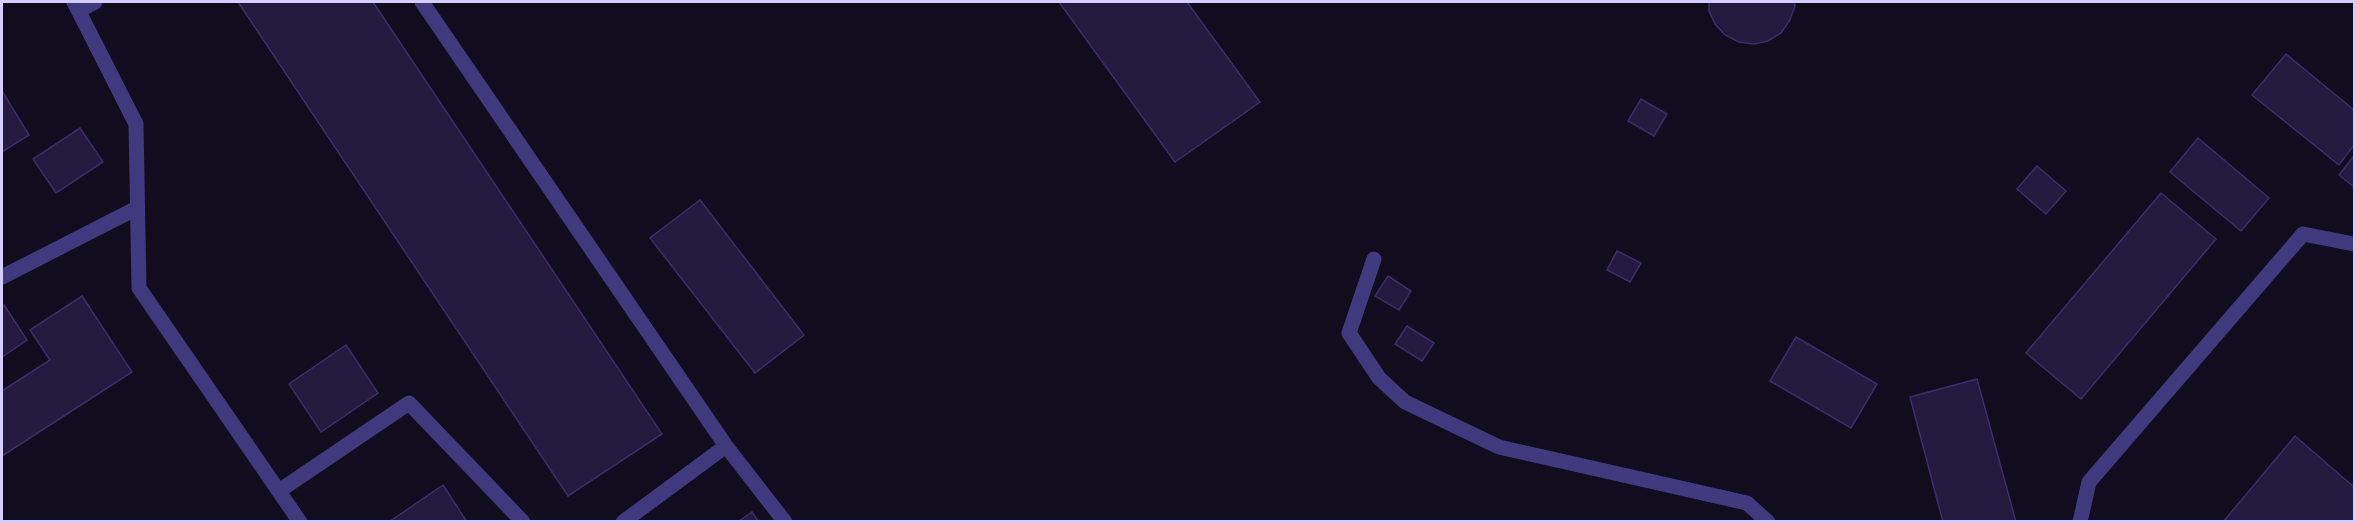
<svg xmlns="http://www.w3.org/2000/svg" width="2356" height="523" font-family="'IBM Plex Sans',sans-serif">
<style>
.building{fill:#241a3f;stroke:#3d2c6b;stroke-width:1.5}
.lines{fill:none;stroke-linecap:round;stroke-linejoin:round}
.lane{stroke:#40397d;stroke-width:15}
</style>
<rect width="100%" height="100%" fill="#110d1f"/>
<path class="building" d="M238 2H373L662 434 568 496Z
M1059 2H1187L1260 102 1175 162Z
M1709 2H1794L1795 6 1790 20 1781 33 1768 41 1754 44 1739 42 1725 35 1715 24 1709 11Z
M2286 54 2354 110V145L2339 165 2252 95Z
M2 91 29 135 2 152Z
M1641 99 1667 114 1654 136 1628 121Z
M80 128 103 162 56 193 33 159Z
M2198 138 2269 198 2241 231 2170 172Z
M2354 156V187L2339 175Z
M2037 166 2066 191 2046 214 2017 189Z
M2161 193 2216 239 2081 399 2026 353Z
M700 200 804 335 755 373 650 238Z
M1617 251 1641 263 1630 282 1607 270Z
M1388 276 1411 291 1399 310 1375 296Z
M82 296 132 372 2 456V391L50 360 30 330Z
M4 305 27 340 2 357V306Z
M1407 326 1434 343 1422 361 1395 344Z
M1796 337 1877 384 1851 428 1770 381Z
M346 345 378 393 321 432 289 384Z
M1977 379 2016 522H1943L1910 397Z
M2295 436 2354 487V522H2223Z
M443 485 467 522H389Z
M752 512 759 522H738Z"/>
<g class="lines">
<path class="lane" d="M74 2 136 124 139 288 300 522
M422 2 726 446 623 522
M79 11 95 2
M1374 259 1349 333 1379 378 1405 402 1499 447 1747 503 1768 522
M2 277 137 208
M726 446 785 522
M279 491 409 403 523 522
M2080 522 2089 482 2303 234 2354 244"/>
</g>
<rect width="2356" height="523" fill="none" stroke="#d5cdfd" stroke-width="6"/>
</svg>
